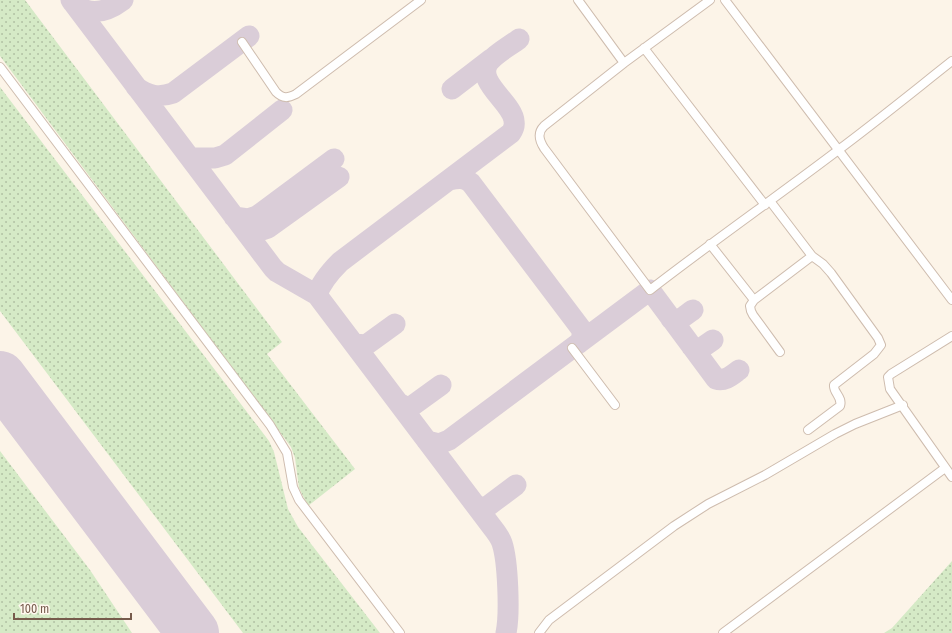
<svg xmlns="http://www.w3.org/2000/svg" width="952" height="633" font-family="'Fira Sans Condensed',sans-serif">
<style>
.grass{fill:url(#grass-dots)}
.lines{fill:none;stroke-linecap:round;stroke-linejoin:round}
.taxiway{stroke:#dacdd8;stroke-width:21}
.runway{stroke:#dacdd8;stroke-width:52}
.minor-casing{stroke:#cebcae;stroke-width:10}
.minor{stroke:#fff;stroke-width:8}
</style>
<defs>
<pattern id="grass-dots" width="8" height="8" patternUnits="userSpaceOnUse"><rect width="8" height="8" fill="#d5eac6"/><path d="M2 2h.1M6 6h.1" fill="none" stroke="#b1c1a3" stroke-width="1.8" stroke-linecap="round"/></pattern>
</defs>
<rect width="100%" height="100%" fill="#fcf4e8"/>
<path class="grass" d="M0 0H25L282 342 267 354 355 469 308 506 299 488 295 458 291 447 0 56Z
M0 87 269 441 274 452 288 509 298 527 380 633H243L0 311Z
M0 451 90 570 132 633H0Z
M952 561V633H884L892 628Z"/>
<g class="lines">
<path class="taxiway" d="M71 0 273 268 277 272 317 295 492 527C496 532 500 537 502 543 508 561 510 614 506 633
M73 3C90 17 107 12 123 0
M136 87C148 96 159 98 173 93L249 36
M452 89 491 59
M190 158H215L225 155 282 110
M449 180C458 178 464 177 471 183L582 330V338L579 343
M234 217 248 219 257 216 334 159
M243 228 256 232 268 228 339 177
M317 295C321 282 331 271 340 262L511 133C513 130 515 126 514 121 513 103 474 81 489 62 496 53 510 46 519 39
M671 319C680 322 685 315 693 310
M354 344 366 345 395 324
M692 347 700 349 713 340
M399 403 406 407 412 406 441 385
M427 441 439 444 449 440 650 290 716 379C725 382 732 375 739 370
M478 508 488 506 516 485
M162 591 176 633"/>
<path class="runway" d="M0 377 193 633"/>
<g class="minor-casing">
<path id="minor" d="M578 0 624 63
M710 0 624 63 544 126C537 133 539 140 544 148L650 290C712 242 775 198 837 151 876 122 914 91 952 61
M725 0 952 300
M242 42 276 92C283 99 288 98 296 94L421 0
M644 48 765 205
M0 67 270 425 287 453 293 487 299 500 400 633
M770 201 812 256 823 264 831 273 878 338 881 345 874 354 834 385C833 393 843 397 840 406L808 430
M710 244 754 300
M952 336 891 374 888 377 890 389 952 477
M572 348 615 405
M780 352 753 315 751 311 750 306 754 300 812 256
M539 633 549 620 674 526 708 504 765 475 835 434 855 424 903 405
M723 633 945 468"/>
</g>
<use href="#minor" class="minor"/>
</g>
<path d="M14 613v6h117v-6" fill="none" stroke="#765b4c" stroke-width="2"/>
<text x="20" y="613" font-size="12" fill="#765b4c" stroke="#fff8ef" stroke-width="3" paint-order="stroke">100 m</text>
</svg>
